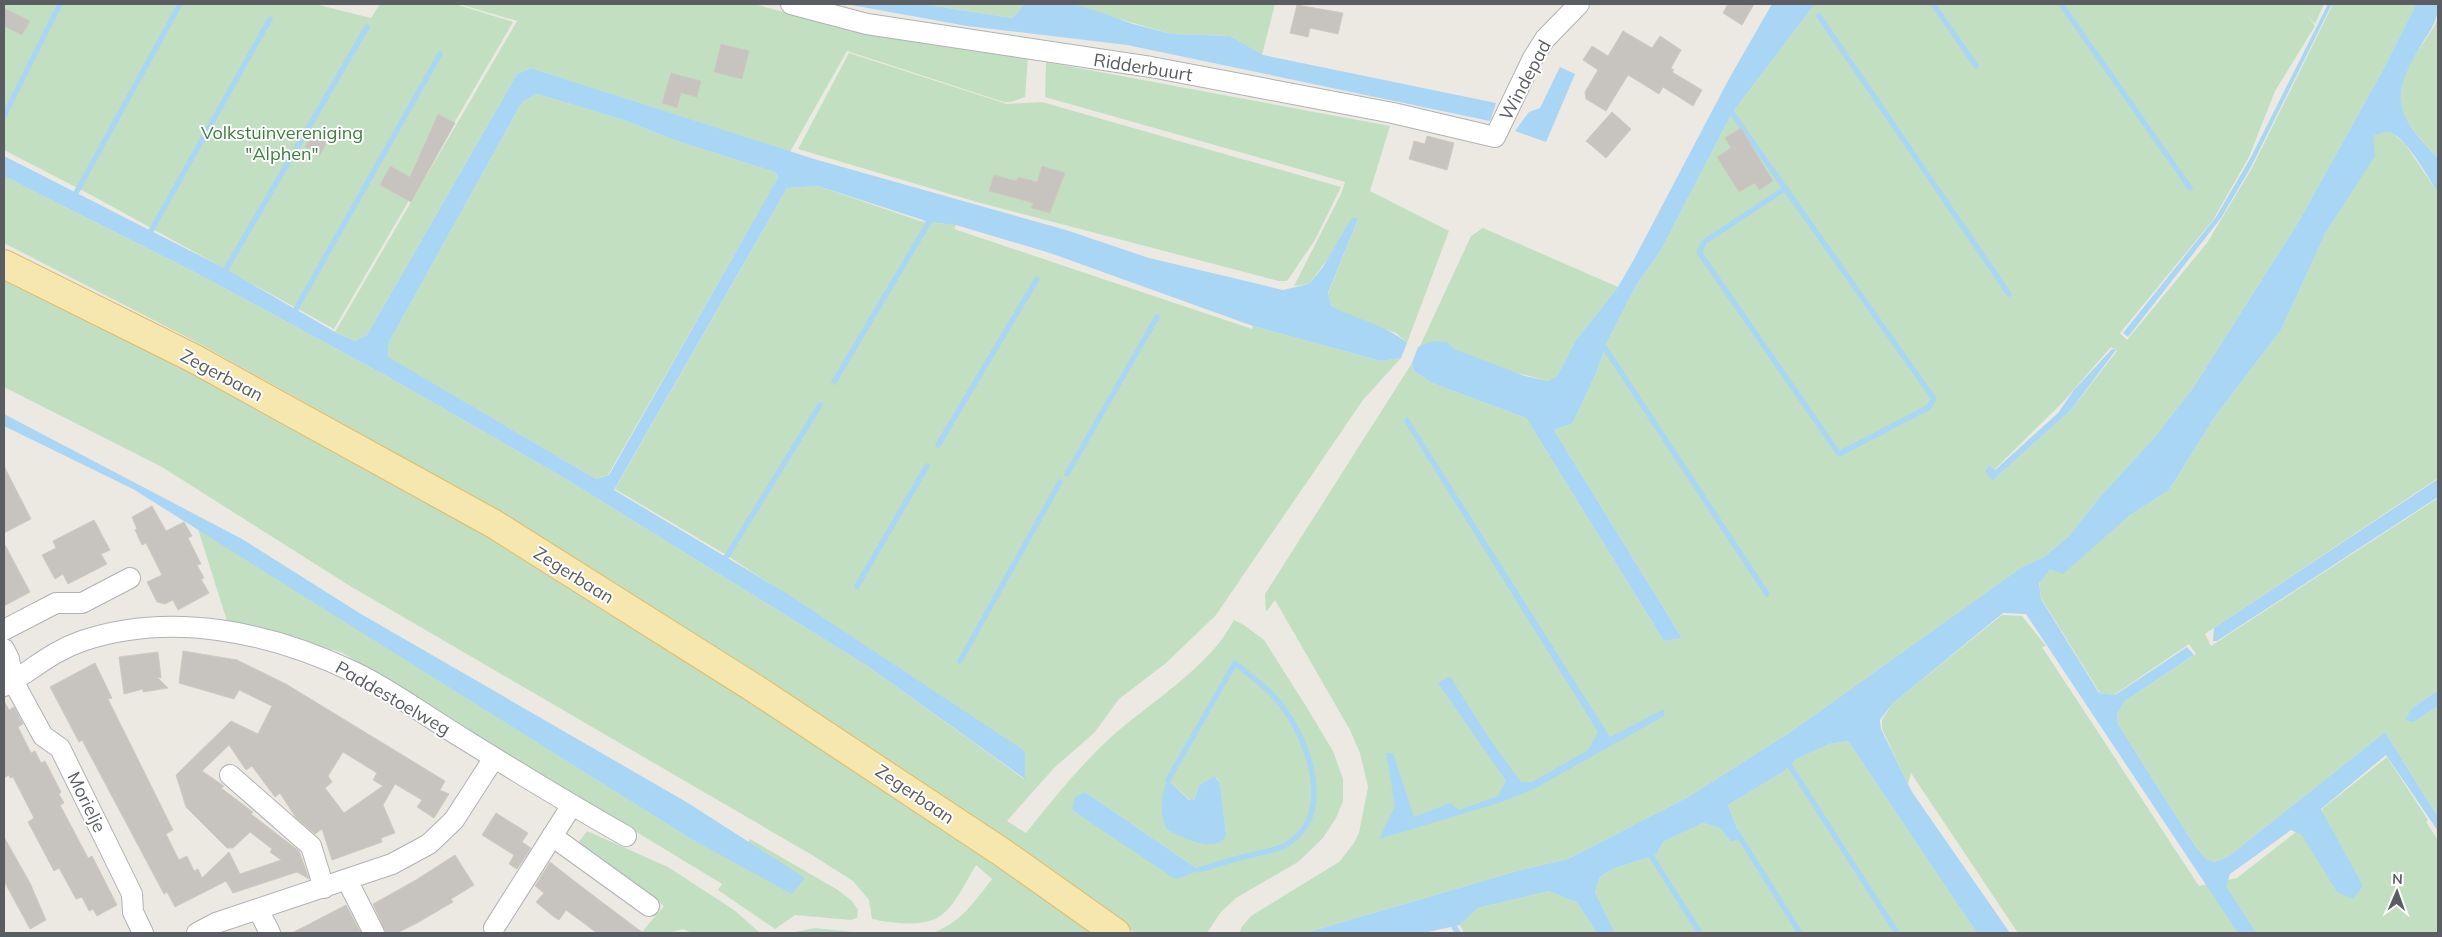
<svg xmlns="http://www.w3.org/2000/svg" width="2442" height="937" font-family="Mulish,sans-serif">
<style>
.green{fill:#c2e0c1;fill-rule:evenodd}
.water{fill:#a9d6f4;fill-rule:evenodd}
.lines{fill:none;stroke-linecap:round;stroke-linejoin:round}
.stream{stroke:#a9d6f4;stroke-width:5.5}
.building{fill:#c7c4bf;stroke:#cfcac1;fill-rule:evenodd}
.minor-casing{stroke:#afb2b6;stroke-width:22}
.primary-casing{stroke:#e0ba67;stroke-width:30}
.minor{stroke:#fff;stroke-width:20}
.primary{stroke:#f5e7ae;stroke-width:28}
.labels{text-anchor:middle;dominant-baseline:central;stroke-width:4;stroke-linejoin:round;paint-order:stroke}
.street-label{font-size:18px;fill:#5a5d61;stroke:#fff}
.park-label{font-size:18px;fill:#3e7d3f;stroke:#fff}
</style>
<rect width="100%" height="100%" fill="#ebe9e2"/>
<path class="green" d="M4 4H315L371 18 380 4H455L513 22 334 329 93 196 4 150Z
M459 4H754L858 32 1028 57 1025 97 1011 102H1004L847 51 790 152 531 68 517 74 367 335 355 341 335 332 517 21Z
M922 4H1025L1012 18Z
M1066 4H1275L1262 55 1230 36 1172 34Z
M1815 4H2324L2315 24 2307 15 2315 26 2275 91 2249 157 2213 220 2120 333 2127 340 2207 243 2252 168 2333 4H2416L2384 68 2299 221 2193 388 2153 439 2099 498 2069 536 2044 557 2022 567 1792 731 1688 797 1568 859 1524 869 1305 933H1240L1241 928 1251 916 1339 862 1354 843 1359 833 1368 787 1360 753 1350 730 1275 600 1266 612 1265 594 1412 363 1414 371 1432 383 1526 418 1664 641 1682 638 1554 430 1573 423 1597 371 1606 344 1638 282 1660 252 1732 113ZM2111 347 2117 351 2070 411 1992 481 1994 470 2063 402Z
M2438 16V158C2400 116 2386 103 2419 49 2426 38 2435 28 2438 16Z
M849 53 1007 104 1042 102 1341 187 1315 240 1287 281H1279L977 202 798 149Z
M1046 62 1390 126 1370 191 1449 231 1407 343 1396 333 1356 319 1331 306 1328 294 1358 219 1309 284 1294 286 1341 194 1345 182 1045 97Z
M537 94 621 119 677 141 775 172 778 179 608 475 596 479 388 358 389 342 522 102Z
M2383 132H2391L2405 144 2438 193V478L2205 634 2211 646 2438 498V690L2411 709 2414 722 2438 706V817L2385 732 2229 856 2215 862 2206 859 2195 846 2118 724 2117 714 2125 701 2196 654 2189 644 2114 695 2100 693 2041 598 2039 580 2050 569 2100 541 2129 516 2169 490 2216 415 2281 330 2326 232 2374 156 2372 136Z
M4 176 204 277 394 380 566 479 866 665 1024 779 1025 751 728 556 615 489 787 188 818 186 920 221 956 225 954 229 1252 329 1253 326 1381 361 1401 358 1363 400 1216 615 1166 663 1119 699 1094 733 1054 768 1007 821 1026 833C1052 800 1079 767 1110 738 1150 702 1209 668 1234 620L1244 625 1264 640 1304 703 1333 751 1343 779V801L1336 818 1323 838 1298 862 1236 898 1220 913 1207 933H1135L1028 856 535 535 374 441 200 344 4 243ZM1217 778 1220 783 1226 833 1200 843 1167 830 1168 780 1190 800H1194L1197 791ZM1085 792 1199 870 1104 830 1072 810Z
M1483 228 1618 287 1576 340 1557 376 1548 381 1419 348 1471 236Z
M4 272 202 374 623 613 1098 933H932C961 923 974 902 992 879L976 865C966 881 954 909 937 918 919 927 891 923 872 919L869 900 853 881 812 855 350 586 162 467 4 387Z
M198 529 691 839 735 862 750 839 838 890 852 901 858 910 857 918 851 920 795 915 775 929 718 890 722 884 341 652 227 621Z
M2002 615 2022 616 2046 646 2042 647 2199 886 2237 878 2323 811 2322 809 2387 757 2428 820 2426 822 2438 840V933H2018L1911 773 1908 784 1882 729V720L1892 704Z
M1848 741 1977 933H1615L1595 892 1600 877 1612 869 1656 855 1663 842 1703 823 1720 828 1731 842 1741 837 1728 805 1783 772 1797 759 1829 744Z
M587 831 668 867 734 910 759 932 692 933 683 929 668 933H641L664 906 578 843Z
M1549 891 1577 903 1597 933H1464L1460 925 1478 908Z
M815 928 862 933H790Z"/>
<path class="water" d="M846 4H922L1012 18 1025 4H1066L1085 7 1133 24 1172 34 1230 36 1263 55 1496 103 1490 121 1127 45 967 26Z
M1772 4H1815L1732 113 1660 252 1638 282 1606 344 1597 371 1573 423 1554 430 1682 638 1664 641 1526 418 1432 383 1414 371 1412 363 1418 347 1432 341 1447 342 1454 349 1525 376 1548 381 1557 376 1576 340 1618 287 1633 261 1730 77Z
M2328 4H2332L2251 167 2221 218 2128 337 2123 333 2216 217 2251 157Z
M2416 4H2438C2438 20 2432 28 2423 42 2389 98 2394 112 2438 158V193C2427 176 2410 143 2392 133 2385 130 2379 134 2373 136L2375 156 2326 232 2281 330 2216 415 2169 490 2129 516 2063 574 2050 569 2039 583 2041 599 2099 693 2115 695 2187 647 2194 655 2125 701 2117 714 2118 724 2195 846 2206 859 2215 862 2229 856 2385 732 2438 817V831L2386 755 2321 809 2363 886 2353 899 2337 892 2302 835 2291 830 2230 874 2226 886 2256 933H2238L2026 614 2003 613 1892 704 1880 720 1881 729 1912 792 2010 933H1977L1848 741 1829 744 1797 759 1783 772 1728 805 1741 838 1731 842 1720 828 1703 823 1663 842 1656 855 1612 869 1600 877 1595 892 1615 933H1597L1577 903 1549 891 1478 908 1460 925 1423 933H1305L1524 869 1568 859 1688 797 1792 731 2022 567 2044 557 2069 536 2099 498 2153 439 2193 388 2299 221 2384 68Z
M1560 67 1575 74 1546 142 1515 131 1529 112 1540 108Z
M531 68 814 159 1066 230 1149 258 1283 290 1309 284 1323 267 1352 217 1358 219 1328 293 1331 306C1356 319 1386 325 1407 343L1401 358 1381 361 1253 326 1050 253 956 225 929 222 818 186 787 188 614 490 786 593 1025 751V779L866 665 566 479 394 380 204 277 4 176V156L226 269 335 332 355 341 367 335 517 74ZM537 94 621 119 677 141 775 172 778 178 609 475 596 479 388 357 389 342 522 102Z
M2112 349 2116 350 2070 411 1992 481 1985 471 1989 466 1995 470 2058 413 2074 390Z
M4 414 242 539 361 614 688 803 805 878 792 894 691 839 133 489 4 426Z
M1407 416 1610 737 1664 709V716L1534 789 1502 802 1379 839 1395 806 1386 753H1393L1414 817 1450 803 1459 810 1498 796 1506 781 1438 683 1450 676 1487 735 1521 782H1532L1588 750 1598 732 1404 421Z
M2438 479V497L2217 641H2213L2214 628Z
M2438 690V706L2414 722 2405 720 2411 709Z
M1214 776 1220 783 1226 833 1225 838C1210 853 1183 837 1167 830 1160 815 1160 794 1168 780L1189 800H1194L1199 786Z
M1085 792 1199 870 1177 879 1172 877 1072 810 1075 797Z"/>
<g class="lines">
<path class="stream" d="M1933 4 1976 66
M2061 4 2190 188
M1819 16 2009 294
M1732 113 1934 399 1929 407 1839 454 1699 252 1704 242 1786 188
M4 116 60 4
M76 193 180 4
M151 231 270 19
M226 269 367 27
M296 309 440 54
M1605 348 1767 594
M834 382 929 222
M938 445 1037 279
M1067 474 1157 317
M727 556 820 405
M857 586 927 466
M960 661 1060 482
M1788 763 1897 933
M1168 780 1235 663C1253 678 1272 691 1285 710 1311 747 1335 818 1284 846 1273 851 1258 853 1247 856 1231 860 1215 865 1199 870
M1736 831 1800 933
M1650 854 1700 933
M1450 920 1458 933"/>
</g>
<path class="building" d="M1728 4H1754L1742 25 1723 13Z
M1297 5 1343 13 1338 34 1310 28 1308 37 1290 33Z
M4 8 30 21 22 35 4 26Z
M1623 31 1652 48 1660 36 1681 50 1671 68 1674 70 1672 72 1702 90 1693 106 1663 87 1659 94 1628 75 1606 111 1586 99 1585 92 1598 70 1583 60 1592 46 1608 56Z
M721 44 749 51 742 79 714 72Z
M671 73 701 81 697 97 681 93 677 108 662 103Z
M1612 112 1631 129 1606 158 1586 141Z
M438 114 455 123 411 202 380 185 390 166 410 177Z
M1741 128 1773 181 1759 190 1755 183 1739 192 1717 157 1731 148 1725 138Z
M313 134 327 142 320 155 305 147Z
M1427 136 1454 143 1447 170 1409 159 1414 141 1425 144Z
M1042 166 1065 173 1050 213 1031 208 1033 203 989 191 994 175 1016 181 1018 177 1037 182Z
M4 466 31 519 4 533Z
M152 506 166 531 184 522 192 536 188 538 201 564 197 565 204 578 201 579 209 593 178 610 173 600 165 604 157 602 147 582 162 575 146 543 142 545 135 530 137 529 132 517Z
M94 520 110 550 101 554 107 564 68 584 63 574 55 579 42 555 56 548 53 541Z
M4 543 30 592 4 606Z
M183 651 237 660 286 684 445 781 440 790 449 794 434 818 417 807 422 800 395 784 383 805 395 833 381 838 382 842 332 860 322 829 315 834 296 818 280 793 275 797 252 766 246 770 229 745 202 771 224 786 221 788 253 812 251 814 299 851 309 879 297 872 233 893 226 881 175 907 167 892 164 894 82 740 79 742 50 687 95 663 112 698 108 699 173 830 166 834 179 860 187 856 194 871 198 869 202 878 229 852 240 874 281 860 270 852 272 849 250 832 233 848H227L186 807 176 775 231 721 258 734 272 706 239 690 234 699 179 683ZM343 752 377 773 373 780 383 786 344 813 325 788 332 782 328 776Z
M158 652 161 678 157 677 168 688 143 692V689L124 694 119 657Z
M4 701 9 710 14 707 23 724 18 727 31 753 35 751 41 763 45 761 61 792 59 794 64 803 60 805 88 858 92 856 117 905 97 916 93 909 89 911 82 897 76 899 59 868 54 871 28 822 34 818 13 777 10 778 9 775 4 778Z
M496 813 528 833 522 842 531 848 517 869 509 864 514 855 482 835Z
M4 837 30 883 46 920 30 929 4 881Z
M455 855 474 885 451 899 453 902 417 923 397 933H386L373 904 416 880Z
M550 862 582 887 643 933H597L566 910 559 920 554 917 536 902 544 893 535 886Z
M346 905 361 933H292Z"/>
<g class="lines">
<g class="minor-casing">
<path id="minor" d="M791 4 867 24 1151 67 1393 113 1495 137 1533 58 1545 39 1579 4
M4 630 56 603H82L130 578
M4 649 9 659 13 681 43 736 60 748 132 894 133 912 143 933
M4 686C32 671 50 652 82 641 172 611 270 632 354 672 390 689 429 718 464 739 517 772 571 805 626 836
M230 775 311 846 324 888
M552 836 649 906
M347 880 374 933
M258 909 270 933
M494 928 572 805
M197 933 216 923 392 864 429 844 454 820 494 758"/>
</g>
<g class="primary-casing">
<path id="primary" d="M4 264 193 358 494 524 757 690 1003 853 1116 933"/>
</g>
<use href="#minor" class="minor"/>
<use href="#primary" class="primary"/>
</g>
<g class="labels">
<g class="street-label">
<text transform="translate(1143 67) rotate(9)">Ridderbuurt</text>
<text transform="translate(1525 80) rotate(-62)">Windepad</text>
<text transform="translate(222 375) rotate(28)">Zegerbaan</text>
<text transform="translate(574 575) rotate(32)">Zegerbaan</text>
<text transform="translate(393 698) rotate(30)">Paddestoelweg</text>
<text transform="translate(915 794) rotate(34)">Zegerbaan</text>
<text transform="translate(87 802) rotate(64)">Morielje</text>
</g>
<g class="park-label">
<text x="282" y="132">Volkstuinvereniging<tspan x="282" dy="21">"Alphen"</tspan></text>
</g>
</g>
<rect width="2442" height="937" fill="none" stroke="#5a5d61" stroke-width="10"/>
<g transform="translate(2397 892) rotate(2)" stroke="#ffffff" stroke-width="4" paint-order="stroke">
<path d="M0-4L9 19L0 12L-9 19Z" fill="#5a5d61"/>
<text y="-8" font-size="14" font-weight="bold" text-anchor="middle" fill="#5a5d61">N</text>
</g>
</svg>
